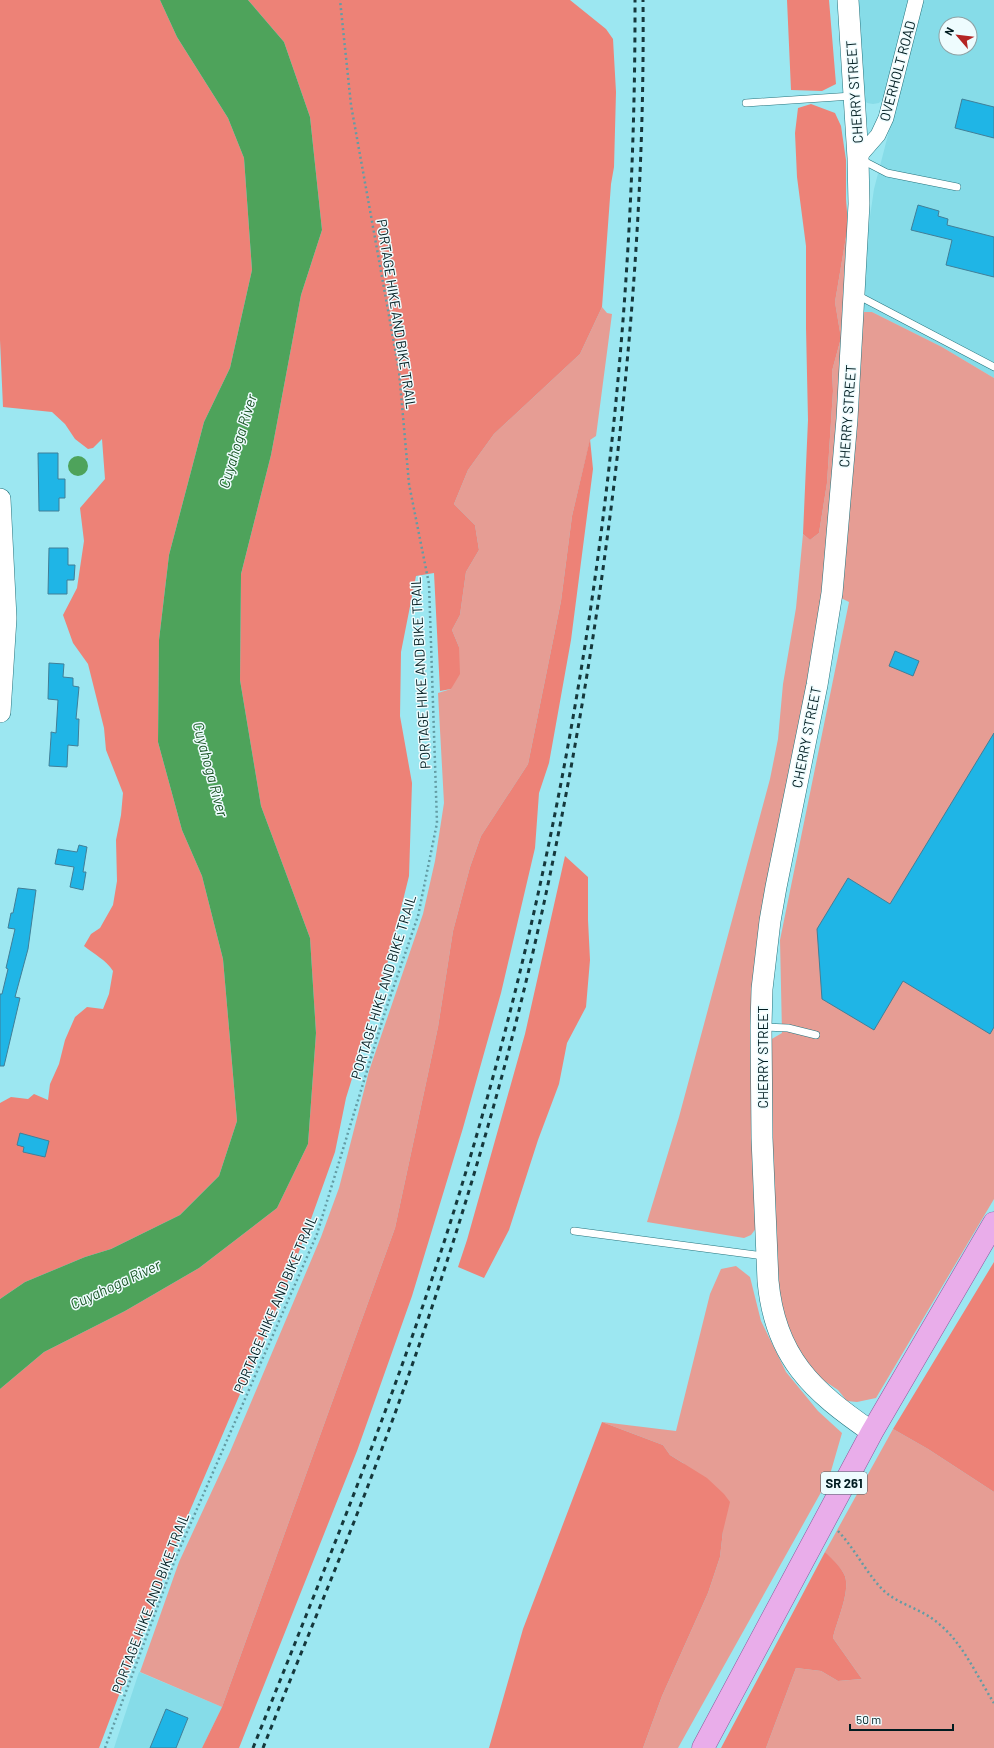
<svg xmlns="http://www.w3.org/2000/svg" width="994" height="1748" font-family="Barlow,sans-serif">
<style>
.built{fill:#86dce8;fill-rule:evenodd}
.green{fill:#e69d94}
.forest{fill:#ed8277}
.water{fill:#4ea35b}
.building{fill:#1fb5e6;stroke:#417f98}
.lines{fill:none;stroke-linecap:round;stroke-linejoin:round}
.lane-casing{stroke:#25737d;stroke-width:8}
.street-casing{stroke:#25737d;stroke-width:16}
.secondary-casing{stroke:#25737d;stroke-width:22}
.primary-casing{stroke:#8e569a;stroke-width:23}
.path{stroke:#639ca4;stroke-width:2.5;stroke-dasharray:2 3;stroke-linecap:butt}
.lane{stroke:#fff;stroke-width:7}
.street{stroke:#fff;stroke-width:15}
.secondary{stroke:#fff;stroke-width:21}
.primary{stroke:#e9adea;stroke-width:22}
.rail{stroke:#15383c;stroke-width:3;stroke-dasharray:5 5;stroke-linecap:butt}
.labels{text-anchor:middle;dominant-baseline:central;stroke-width:3;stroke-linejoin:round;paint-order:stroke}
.shield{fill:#eefcfe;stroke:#475f63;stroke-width:1}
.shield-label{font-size:13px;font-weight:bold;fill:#001c20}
.street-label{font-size:14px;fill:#001c20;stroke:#eefcfe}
.water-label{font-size:15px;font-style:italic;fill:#1c5727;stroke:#eefcfe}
</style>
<rect width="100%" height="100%" fill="#9ce7f1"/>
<path class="built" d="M854 0H908L884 97 879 103 873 104 867 103 861 96Z
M923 0H994V378L942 347 872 312H861L864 258 874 189ZM946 24H970V48H946Z
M139 1672 222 1707 202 1748H114Z"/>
<path class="green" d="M848 225 832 547 781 833 757 1227 751 1235 744 1238 647 1222 679 1117 770 779 778 739 783 684 796 608 803 534 810 540 819 533 827 483 833 391 832 371 841 338 835 302Z
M602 307 607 313 612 314 596 436 590 440 572 516 561 601 528 764 481 836 470 867 453 931 438 1027 395 1228 222 1707 140 1672 179 1562 230 1452 321 1237 339 1188 369 1071 423 914 435 861 444 803 438 693 451 689 459 647 452 630 460 615 466 572 479 550 475 525 454 504 468 470 494 434 580 354Z
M861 312H872L942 347 994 378V1199L876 1398 857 1402 847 1401 838 1390 820 1378 808 1365 785 1327 773 1271 770 1040 782 1033 780 940 849 602 837 596Z
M736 1266 750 1277 761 1321 786 1372 818 1411 842 1433 829 1478 678 1748H643L662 1696 708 1593 720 1557 723 1531 683 1463 670 1455 663 1445 602 1422 676 1431 710 1294 721 1269Z
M893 1429 928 1449 994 1492V1748H766L796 1668 821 1671 838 1681 862 1679 833 1638C836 1622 852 1589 844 1574 840 1566 831 1559 825 1552Z"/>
<path class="forest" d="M0 0H160L177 37 228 118 244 158 252 270 230 368 204 422 169 555 159 640 158 742 182 830 202 876 223 959 237 1121 219 1176 180 1215 111 1249 85 1257 25 1282 0 1299V1103L11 1097 28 1099 34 1094 48 1100 50 1084 59 1064 65 1040 75 1017 87 1007 103 1009 109 994 113 971C106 960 94 954 84 946L91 934 100 928 113 905 117 881 116 840 121 815 123 793 106 750 104 728 88 664 73 643 63 615 77 588 84 541 80 508 105 479 102 439 93 448 88 449 75 439 65 424 52 412 3 407 0 340Z
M248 0H570L606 29 613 39 616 92 614 167 611 184 602 307 580 354 494 434 468 470 454 504 475 525 479 550 466 572 460 615 452 630 459 647 460 674 451 689 440 691 434 573 416 576 401 652 400 716 412 783 409 876 387 965 346 1098 335 1152 306 1233 283 1294 179 1536 99 1748H0V1389L44 1352 125 1311 199 1268 277 1208 308 1144 316 1033 310 938 261 806 240 680 241 574 271 455 301 295 322 230 310 117 284 42Z
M787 0H829L836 84 822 91 791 90Z
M811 104 835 113 841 126 846 160V199L848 225 835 302 841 338 832 371 833 391 827 483 819 533 810 540 803 534 808 420 806 328V246L797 177 795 133 798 108Z
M590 439 593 469 571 640 549 763 539 793 535 848 501 993 463 1128 412 1296 357 1451 239 1748H202L222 1707 395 1228 438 1027 453 931 470 867 481 836 528 764 561 601 572 516Z
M565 856 588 877V920L590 960 586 1007 567 1043 559 1084 538 1140 509 1230 484 1278 458 1267 467 1240 525 1034Z
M994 1262V1492L928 1449 893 1429Z
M602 1422 663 1445 670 1455 707 1478 724 1494 730 1502 723 1531 720 1557 708 1593 662 1696 643 1748H489L523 1629Z
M825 1552C831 1558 840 1566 844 1574 852 1589 836 1622 833 1638L862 1679 838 1681 821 1671 796 1668 766 1748H721Z"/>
<path class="water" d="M160 0H248L284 42 310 117 322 230 301 295 271 455 241 574 240 680 261 806 310 938 316 1033 308 1144 277 1208 199 1268 125 1311 44 1352 0 1389V1299L25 1282 85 1257 111 1249 180 1215 219 1176 237 1121 223 959 202 876 182 830 158 742 159 640 169 555 204 422 230 368 252 270 244 158 228 118 177 37Z
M68 466a10 10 0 1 1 20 0a10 10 0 1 1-20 0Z"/>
<path class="building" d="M962 99 994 107V138L955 128Z
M918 205 939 211 938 216 948 219 947 225 994 237V277L946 265 952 240 911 230Z
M38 453H58V479H65V498H59V511H39Z
M49 548H68V565H75L74 580H67V594H48Z
M895 651 919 661 913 676 889 666Z
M49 663 64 664 63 677 73 678V686L79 687 76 719H79L78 746 68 745 67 767 49 766 51 737V732L56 733 58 700 48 699Z
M994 733V1027L990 1034 903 981 874 1030 822 999 817 929 848 878 890 904Z
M79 845 87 847 83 872H86L83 890 70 887 74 867 55 864 58 849 77 852Z
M18 888 36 890 28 949 15 997 20 998 4 1066H0V994H2L8 969 6 968 15 929 8 928 11 913H13Z
M20 1133 49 1141 45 1157 23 1152 24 1147 17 1145Z
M166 1709 188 1718 176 1748H150Z"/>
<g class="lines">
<g class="lane-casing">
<path id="lane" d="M746 103 852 96
M860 159 887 173 957 187
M857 295 994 367
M764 1027 788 1028 816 1035
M574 1231 764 1256"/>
</g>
<g class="street-casing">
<path id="street" d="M858 158 878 135 886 118 916 0"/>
</g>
<g class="secondary-casing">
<path id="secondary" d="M848 0 858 158 859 204 847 419 832 593 817 685 776 887 770 921 762 989 761 1026 762 1138 768 1281C775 1357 812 1391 872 1432
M0 499 6 618 0 712"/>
</g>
<g class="primary-casing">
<path id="primary" d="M703 1748 872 1432 994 1223"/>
</g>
<path class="path" d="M838 1531C855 1549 865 1571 882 1589 897 1604 917 1607 934 1620 962 1640 976 1675 994 1703
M105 1748 176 1557 317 1234 385 1012 418 916 437 823 429 584 409 484 399 371 351 105 340 0"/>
<use href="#lane" class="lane"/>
<use href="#street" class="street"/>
<use href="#secondary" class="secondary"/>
<use href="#primary" class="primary"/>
<path class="rail" d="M253 1748C327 1563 403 1379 461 1188 577 807 636 397 635 0
M263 1748C295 1667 329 1586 361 1504 414 1367 461 1226 500 1083 543 926 574 765 598 604 627 405 645 202 643 0"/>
</g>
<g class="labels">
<rect class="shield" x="821" y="1472" width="46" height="22" rx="3"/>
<g class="shield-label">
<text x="844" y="1483">SR 261</text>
</g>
<g class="street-label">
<text transform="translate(897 71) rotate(-75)">OVERHOLT ROAD</text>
<text transform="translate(854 92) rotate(-94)">CHERRY STREET</text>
<text transform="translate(397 314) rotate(81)">PORTAGE HIKE AND BIKE TRAIL</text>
<text transform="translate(847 416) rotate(-86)">CHERRY STREET</text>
<text transform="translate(420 673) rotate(-93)">PORTAGE HIKE AND BIKE TRAIL</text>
<text transform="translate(806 737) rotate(-79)">CHERRY STREET</text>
<text transform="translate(383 987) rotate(-73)">PORTAGE HIKE AND BIKE TRAIL</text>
<text transform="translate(762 1057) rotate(-90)">CHERRY STREET</text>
<text transform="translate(275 1304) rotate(-67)">PORTAGE HIKE AND BIKE TRAIL</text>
<text transform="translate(150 1603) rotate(-69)">PORTAGE HIKE AND BIKE TRAIL</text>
</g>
<g class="water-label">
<text transform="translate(237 441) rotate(-73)">Cuyahoga River</text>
<text transform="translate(211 769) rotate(75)">Cuyahoga River</text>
<text transform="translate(115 1284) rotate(-25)">Cuyahoga River</text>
</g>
</g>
<g transform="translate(958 36) rotate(298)"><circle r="19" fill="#eefcfe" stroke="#8fa2a5"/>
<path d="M0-3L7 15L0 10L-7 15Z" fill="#b42524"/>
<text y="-6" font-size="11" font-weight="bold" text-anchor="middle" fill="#001c20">N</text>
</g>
<path d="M850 1724v6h103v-6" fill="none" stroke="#001c20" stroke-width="2"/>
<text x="856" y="1724" font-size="12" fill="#001c20" stroke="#eefcfe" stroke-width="3" paint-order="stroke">50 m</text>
</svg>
